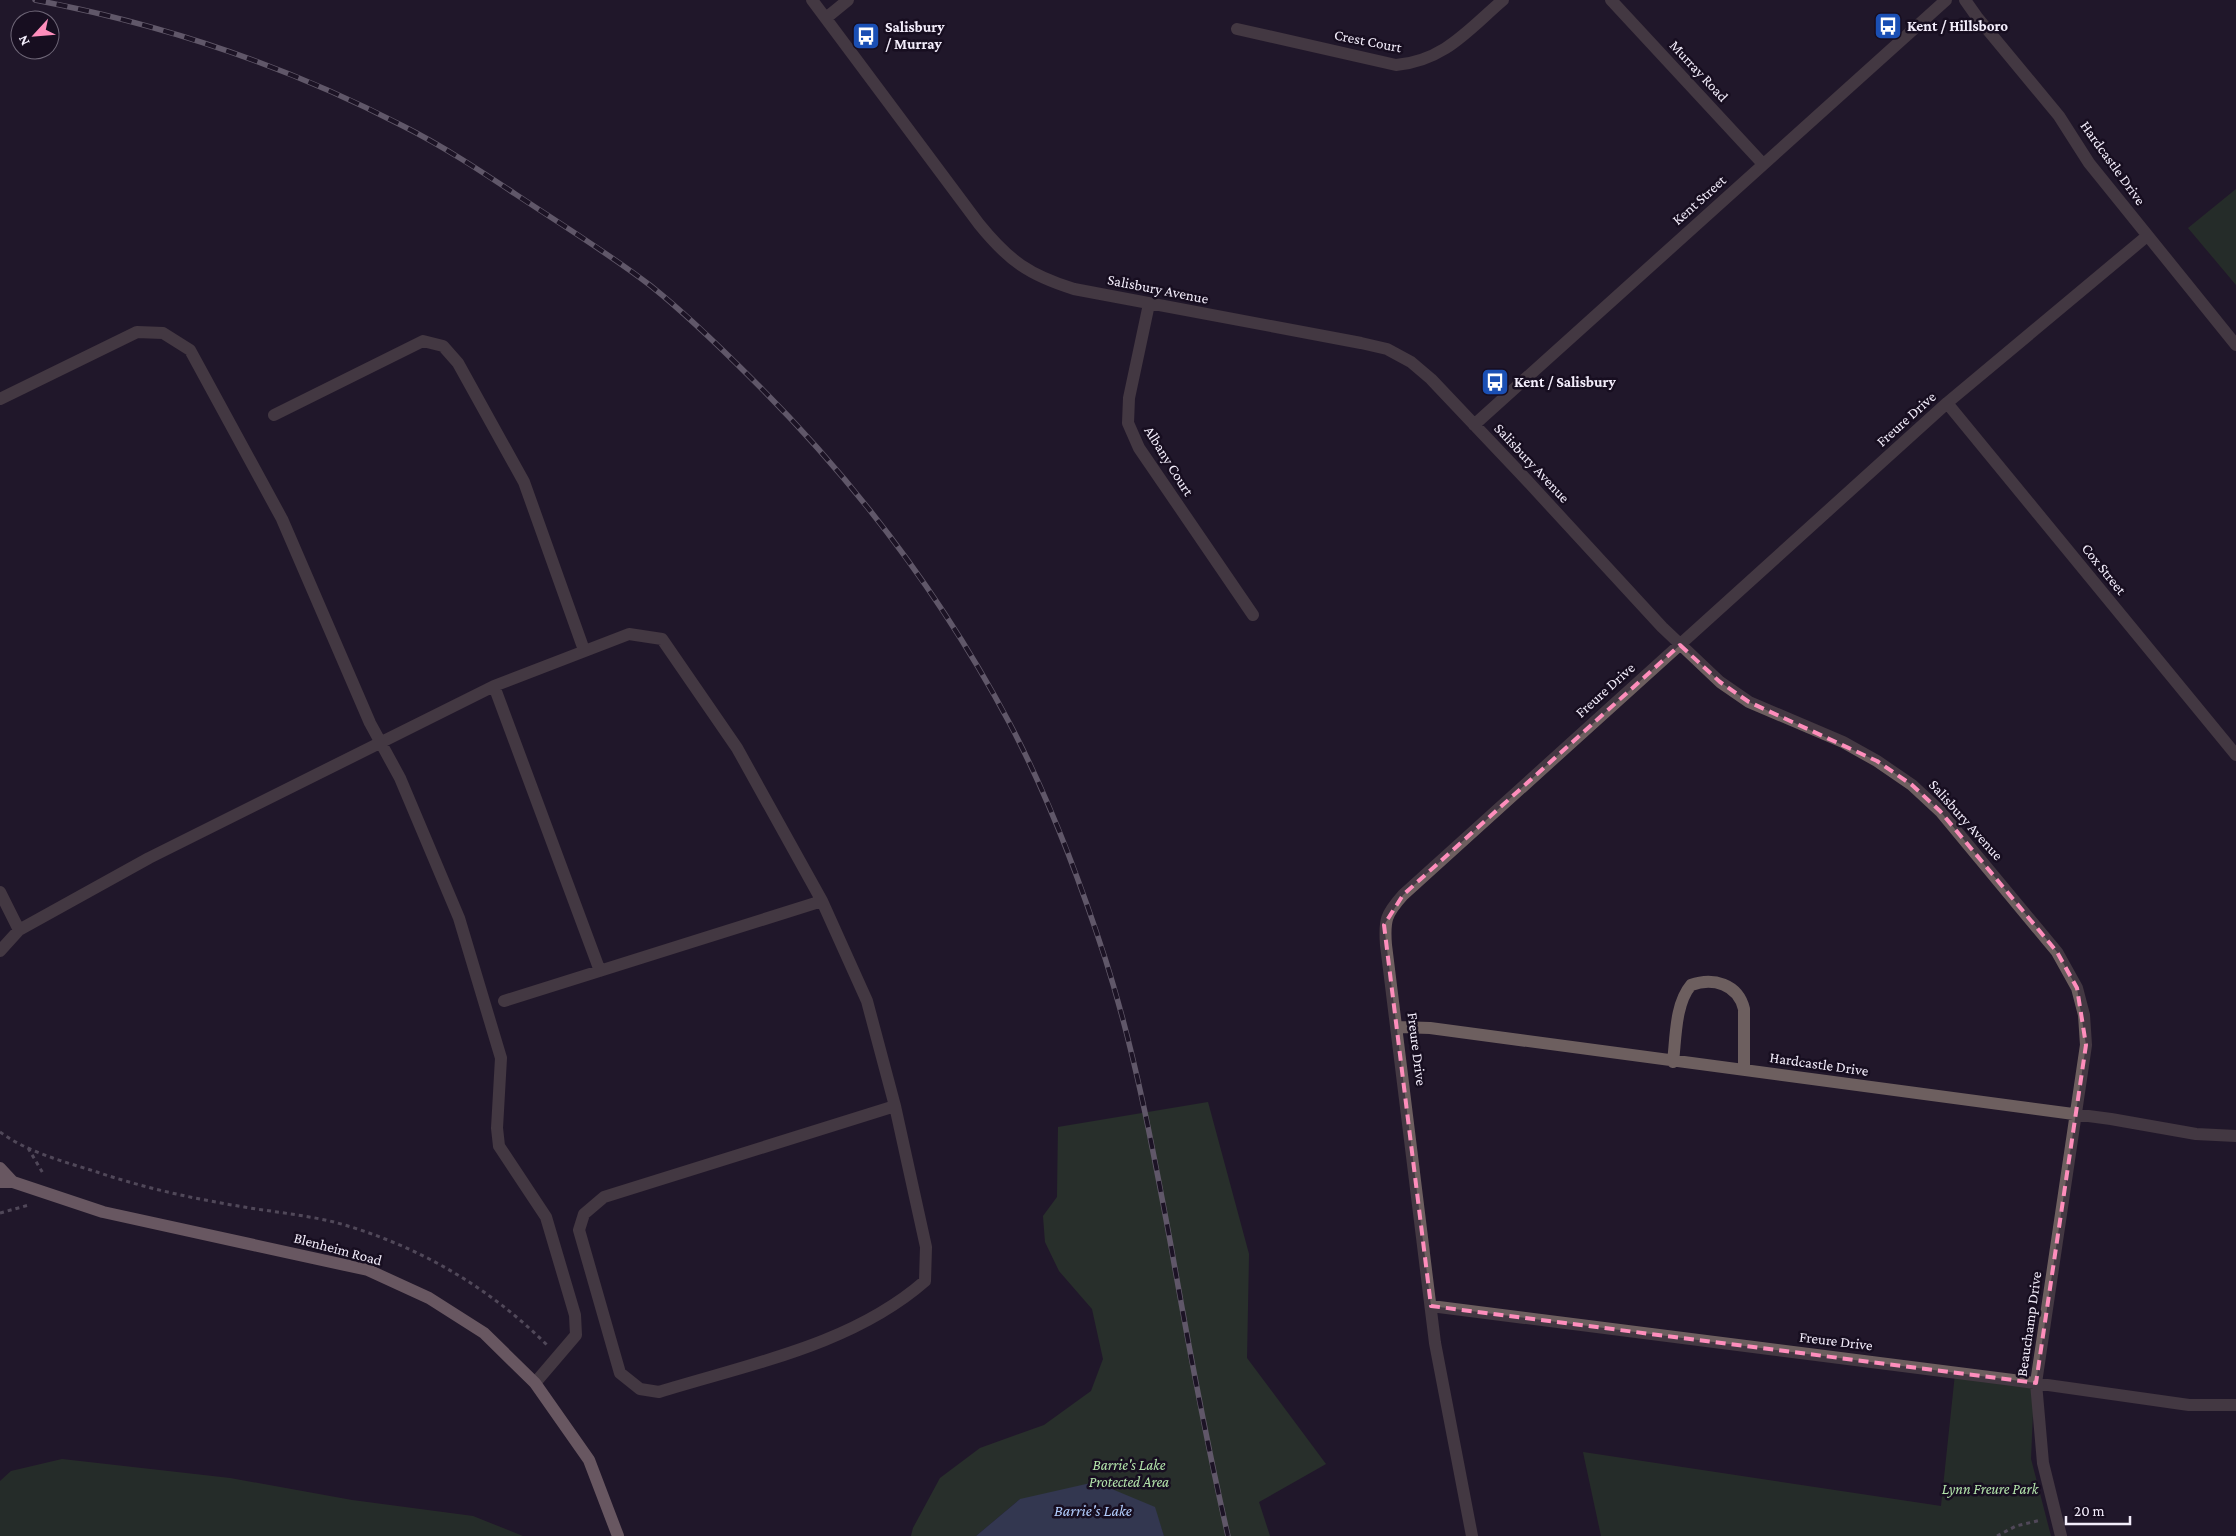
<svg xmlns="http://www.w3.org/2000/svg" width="2236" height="1536" font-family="'Crimson Pro',serif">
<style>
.green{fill:#2c4528}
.forest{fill:#314d2d}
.water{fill:#495d7f}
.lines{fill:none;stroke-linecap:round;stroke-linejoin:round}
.path{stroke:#8b8393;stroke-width:3;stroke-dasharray:4 4;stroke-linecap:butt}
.minor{stroke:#6d5f5f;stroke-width:12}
.major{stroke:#bfa4a4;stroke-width:12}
.rail-casing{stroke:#ada5b5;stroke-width:5.5}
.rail{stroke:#170e20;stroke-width:4;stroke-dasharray:11;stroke-linecap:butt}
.marked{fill:none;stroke:#fe8ebc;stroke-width:4;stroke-dasharray:10 6;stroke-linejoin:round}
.labels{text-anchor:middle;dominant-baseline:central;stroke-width:5;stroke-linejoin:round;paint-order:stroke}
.poi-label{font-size:15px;font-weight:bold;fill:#f3edfb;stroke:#170e20;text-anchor:start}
.street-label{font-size:15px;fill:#f3edfb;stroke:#170e20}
.park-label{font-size:15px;font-style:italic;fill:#b3e4ab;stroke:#170e20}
.water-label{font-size:16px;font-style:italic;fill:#b2cdfd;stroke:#170e20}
</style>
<rect width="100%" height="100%" fill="#21172a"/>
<path class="green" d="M2236 189V285L2188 228Z
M1955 1374 2034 1387 2031 1459 2051 1536H1601L1583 1452 1941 1506Z
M62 1459 230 1478 352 1500 473 1516 523 1536H0V1481L11 1471Z"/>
<path class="forest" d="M1208 1102 1249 1254 1247 1358 1326 1464 1259 1502 1270 1536H1164L1154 1507 1020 1499 976 1536H911L913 1528 940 1478 980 1448 1044 1425 1091 1391 1103 1359 1092 1309 1059 1271 1045 1242 1043 1216 1057 1197 1058 1127Z"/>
<path class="water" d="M1095 1482 1155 1507 1164 1536H976L1020 1499Z"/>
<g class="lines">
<path class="path" d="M0 1132C27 1152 65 1162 97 1172 144 1188 195 1199 244 1207 274 1212 305 1215 334 1222 415 1244 488 1286 547 1345
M28 1148 44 1175
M0 1213 29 1205
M1997 1536 2016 1526 2041 1520"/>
<path class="minor" d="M812 0 979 224C1009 261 1029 275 1074 289L1361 343 1387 349 1411 362 1431 379 1521 474 1662 627 1720 682 1749 702 1843 742 1877 761 1912 785 1940 811 2057 952 2077 988 2084 1015 2086 1045 2036 1383 2043 1463 2061 1536
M1611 0 1763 164
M1965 0 1977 17 2059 116 2089 163 2236 345
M826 18 848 0
M1237 29 1396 65C1444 61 1468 30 1503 0
M1149 304 1129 398 1128 423 1139 448 1253 615
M0 399 137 332 163 333 190 350 282 519 370 723 400 778 459 918 501 1058 497 1128 499 1146 546 1217 575 1315 576 1335 535 1383
M1947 403 2236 755
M274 415 423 341 443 346 458 363 524 482 584 650
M1474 425 1946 0
M494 686 600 971
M0 892 19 930 0 951
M19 930 149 858 494 686 629 634 662 639 737 748 822 901 867 1001 895 1106 926 1247 925 1281C852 1345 749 1364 659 1392L640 1389 620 1373 579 1230 584 1214 604 1197 895 1106
M504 1001 822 901
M1398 1027 1430 1028 2111 1119 2196 1134 2236 1136
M1673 1062C1676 1037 1675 1004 1691 985 1713 977 1738 984 1744 1009V1070
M1431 1306 2013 1380 2189 1405H2236
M1472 1536 1435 1343 1386 945C1384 920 1386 914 1403 895L1947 403 2147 236"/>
<path class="major" d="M0 1168 13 1182
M0 1182H13L103 1212 368 1270 429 1298 484 1333 535 1383 589 1460 618 1536"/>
<g class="rail-casing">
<path id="rail" d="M35 0C162 24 287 66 403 126 447 148 488 176 529 203 570 230 612 256 651 286 686 314 720 347 752 379 854 480 942 596 1010 724 1049 798 1079 878 1105 958 1135 1052 1153 1149 1171 1246 1188 1343 1206 1440 1228 1536"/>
</g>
<use href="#rail" class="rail"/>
</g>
<path d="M0 0H2236V1536H0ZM1680 645 1720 682 1749 702 1877 761 1912 785 1940 811 2057 952 2077 988 2086 1045 2036 1383 1431 1306 1384 925 1403 895Z" fill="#21172a" fill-opacity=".55" fill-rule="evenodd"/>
<path class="marked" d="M1680 645 1720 682 1749 702 1877 761 1912 785 1940 811 2057 952 2077 988 2086 1045 2036 1383 1431 1306 1384 925 1403 895Z"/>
<defs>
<g id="bus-square" transform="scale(1.4375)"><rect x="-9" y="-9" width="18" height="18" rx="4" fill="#1a4fb4" stroke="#170e20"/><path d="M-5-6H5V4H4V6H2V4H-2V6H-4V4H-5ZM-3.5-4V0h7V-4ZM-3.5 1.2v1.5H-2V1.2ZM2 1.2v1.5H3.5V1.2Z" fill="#fff"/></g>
</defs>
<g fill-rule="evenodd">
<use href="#bus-square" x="1888" y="26"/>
<use href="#bus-square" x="866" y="36"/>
<use href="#bus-square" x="1495" y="382"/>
</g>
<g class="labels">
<g class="poi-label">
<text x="1907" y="26">Kent / Hillsboro</text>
<text x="885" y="27">Salisbury<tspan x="885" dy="17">/ Murray</tspan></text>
<text x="1514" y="382">Kent / Salisbury</text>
</g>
<g class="street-label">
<text transform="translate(1368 41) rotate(11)">Crest Court</text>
<text transform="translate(1699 71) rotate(47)">Murray Road</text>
<text transform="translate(2113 163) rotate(54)">Hardcastle Drive</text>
<text transform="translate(1699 200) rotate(-42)">Kent Street</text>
<text transform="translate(1158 289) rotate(11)">Salisbury Avenue</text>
<text transform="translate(1906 419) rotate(-42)">Freure Drive</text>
<text transform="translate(1169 461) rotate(58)">Albany Court</text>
<text transform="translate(1532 463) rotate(47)">Salisbury Avenue</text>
<text transform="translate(2104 569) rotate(51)">Cox Street</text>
<text transform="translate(1605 690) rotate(-42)">Freure Drive</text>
<text transform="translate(1966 820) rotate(48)">Salisbury Avenue</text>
<text transform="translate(1417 1049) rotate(83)">Freure Drive</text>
<text transform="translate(1819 1064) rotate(8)">Hardcastle Drive</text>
<text transform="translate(338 1249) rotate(15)">Blenheim Road</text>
<text transform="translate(2029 1324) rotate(-82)">Beauchamp Drive</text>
<text transform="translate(1836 1341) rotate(7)">Freure Drive</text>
</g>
<g class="park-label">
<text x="1129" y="1465">Barrie's Lake<tspan x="1129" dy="17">Protected Area</tspan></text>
<text x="1990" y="1489">Lynn Freure Park</text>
</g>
<g class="water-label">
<text x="1093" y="1510">Barrie's Lake</text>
</g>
</g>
<g transform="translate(35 35) rotate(244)"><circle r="24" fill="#170e20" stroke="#6f6778"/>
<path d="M0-4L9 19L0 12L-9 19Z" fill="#fe8ebc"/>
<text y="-8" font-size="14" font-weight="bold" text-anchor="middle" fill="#f3edfb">N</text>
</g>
<path d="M2066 1516v8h64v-8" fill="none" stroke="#f3edfb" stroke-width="2.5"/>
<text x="2074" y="1516" font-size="15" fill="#f3edfb" stroke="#170e20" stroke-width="4" paint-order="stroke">20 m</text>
</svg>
